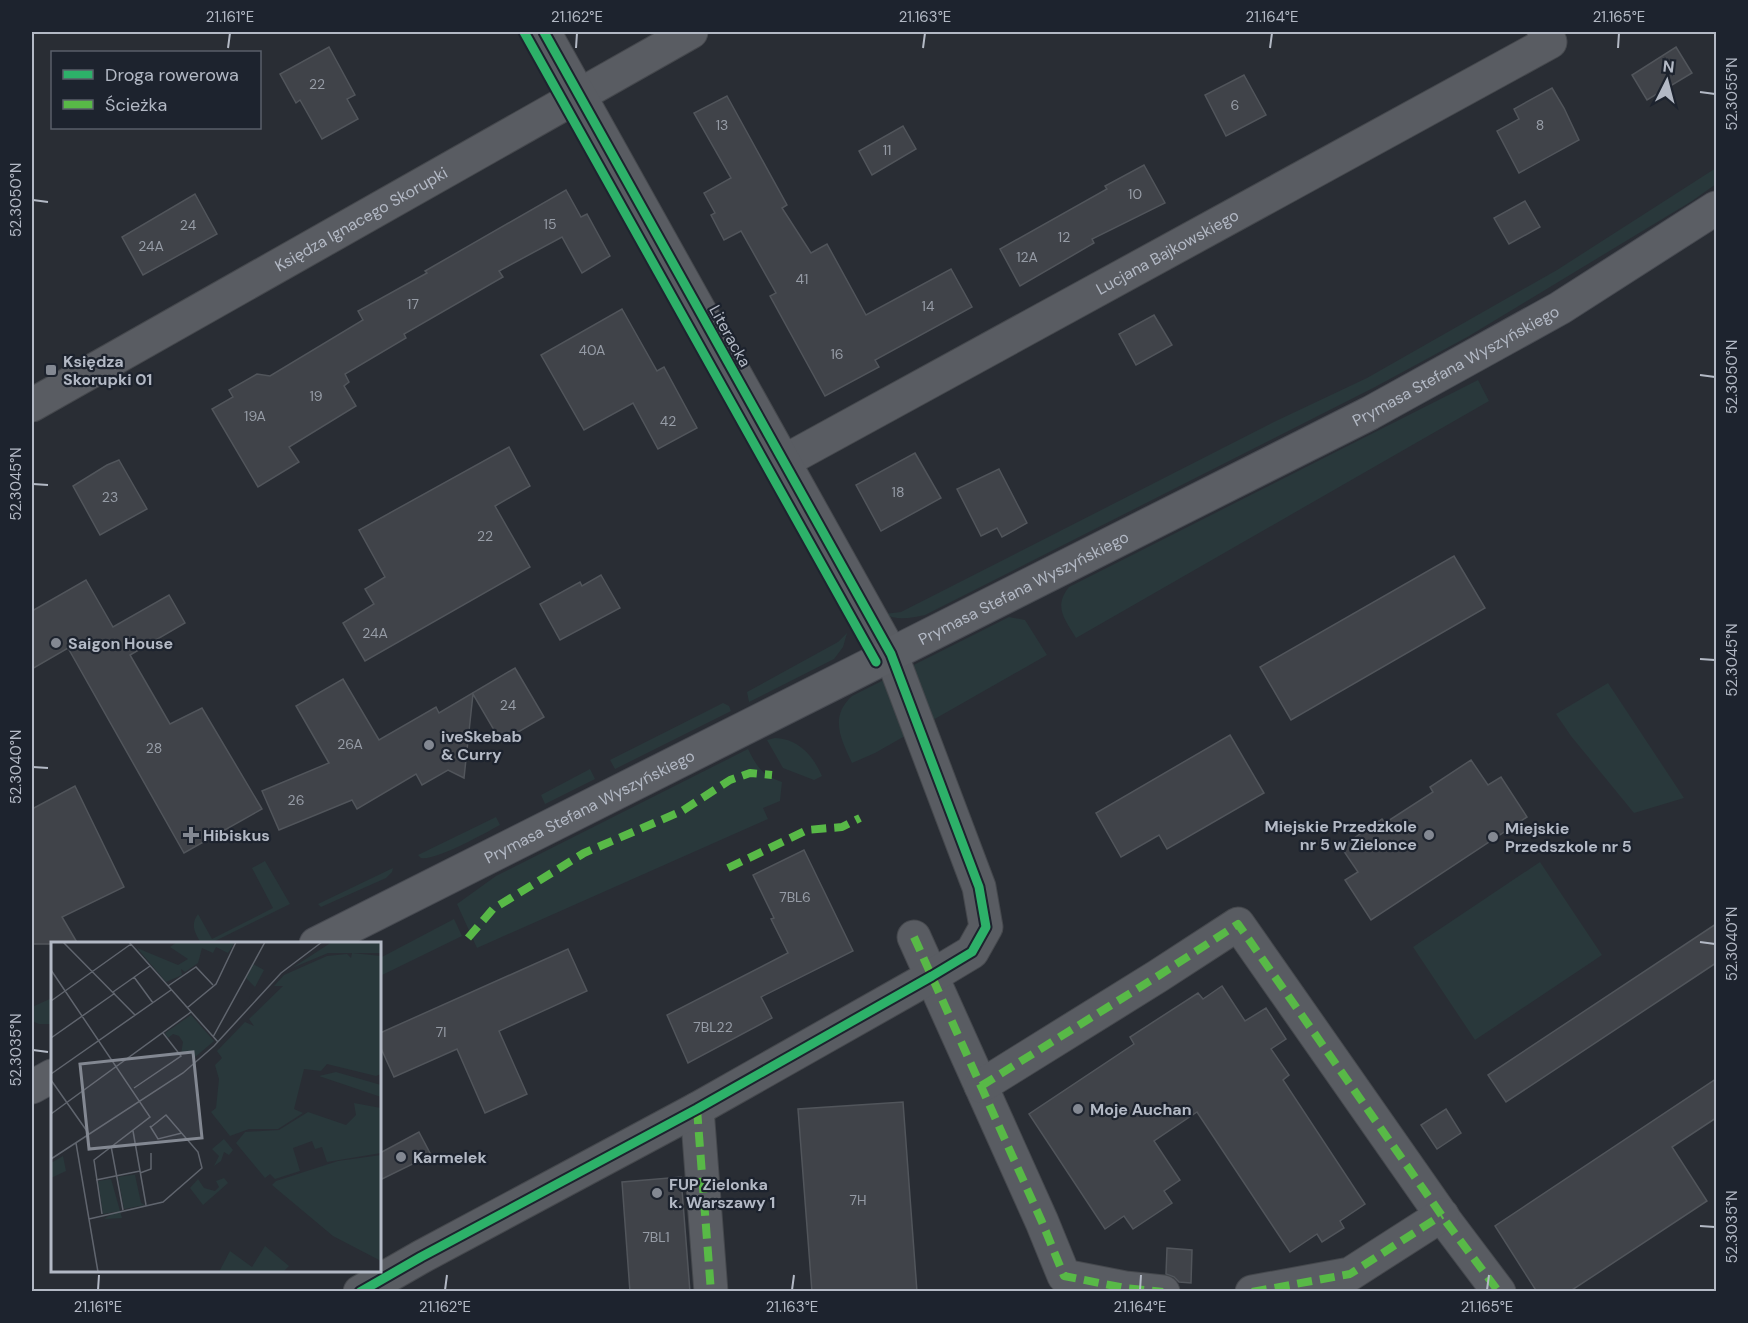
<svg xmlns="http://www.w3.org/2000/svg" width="1748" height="1323" font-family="'DM Sans',sans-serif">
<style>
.green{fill:#29383b}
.building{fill:#404349;stroke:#51555b;stroke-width:1.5}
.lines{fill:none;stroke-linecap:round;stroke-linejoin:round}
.minor-casing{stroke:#45484d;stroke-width:35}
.major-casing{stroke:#474a51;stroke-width:35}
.minor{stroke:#595c62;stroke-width:33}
.major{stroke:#5b5e64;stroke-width:33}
.quiet{stroke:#58b947;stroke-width:8;stroke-dasharray:15 8;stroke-linecap:butt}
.cycleway-casing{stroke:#1d232e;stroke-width:13}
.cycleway{stroke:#2db169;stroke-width:9}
.ticks{fill:none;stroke:#b3b9c5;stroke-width:2}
.poi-dot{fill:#838892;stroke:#1d232e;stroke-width:2}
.labels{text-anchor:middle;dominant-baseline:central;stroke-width:4.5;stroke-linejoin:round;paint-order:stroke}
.number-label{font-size:14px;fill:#969ca6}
.street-label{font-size:16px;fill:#b3b9c5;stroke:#1d232e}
.poi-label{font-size:16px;font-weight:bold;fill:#b3b9c5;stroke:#1d232e;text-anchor:start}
.inset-road{fill:none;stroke:#60656e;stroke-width:1.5}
.view{fill:#838892;fill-opacity:0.15;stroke:#838892;stroke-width:3}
.inset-edge{fill:none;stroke:#b3b9c5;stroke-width:3}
.neatline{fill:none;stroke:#b3b9c5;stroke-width:2}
.ticks-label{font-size:15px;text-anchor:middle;fill:#b3b9c5}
</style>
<rect width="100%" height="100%" fill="#292d34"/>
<g class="green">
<path d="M1716,168V184L1692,201L1469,336L1375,387L925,615C911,618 897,621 884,614L901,612L1276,421L1367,378L1557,270Z"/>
<path d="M1478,380L1489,401L1076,638C1065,619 1053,607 1069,587Z"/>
<path d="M1009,617L1025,620L1047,655L875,753L852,763C841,739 829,717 852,696Z"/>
<polygon points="847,633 843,647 834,659 749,702 747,692 838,642"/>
<polygon points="1608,683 1684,798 1634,813 1571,736 1556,714"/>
<polygon points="723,703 729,706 731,711 615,769 610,760"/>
<path d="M775,738C799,739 813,756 822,776L814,780L783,768L767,740Z"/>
<path d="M748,749C757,767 762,775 782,782L780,801L763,808L768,819L477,948L457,904L496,876Z"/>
<polygon points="590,769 595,779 545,804 541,795"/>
<path d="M496,817L500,825C485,833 436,861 421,858L418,855Z"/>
<path d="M265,861L290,904L211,943H201C195,933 190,925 198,914L212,939L273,908L252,868Z"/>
<polygon points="1540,862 1602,955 1475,1040 1413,947"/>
<polygon points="393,868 392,872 386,878 321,907 318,904"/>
<polygon points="454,919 462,936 380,976 380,958"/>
<polygon points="52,998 52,1024 39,1024 32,1021 32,1007"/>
</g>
<g class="building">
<polygon points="329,47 355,95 347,99 358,119 322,139 300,100 296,103 280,74"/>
<polygon points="1676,47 1692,73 1647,100 1632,75"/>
<polygon points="1244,75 1266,115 1226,136 1205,95"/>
<polygon points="1552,88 1564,108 1579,140 1519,173 1497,131 1519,119 1514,109"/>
<polygon points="727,96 787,205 782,208 811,253 827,244 866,315 951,269 972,307 875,360 879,367 825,396 770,296 776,293 741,231 724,240 711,215 715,213 704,193 731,178 694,113"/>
<polygon points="903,126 916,149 872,175 859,151"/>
<polygon points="1144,165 1165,203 1092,239 1094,243 1020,286 1000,249 1107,189 1105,186"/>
<polygon points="566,190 581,217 587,214 610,256 582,273 562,237 499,271 503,277 404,334 406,338 345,374 349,382 344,386 356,406 289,447 299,462 258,487 212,409 233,397 229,390 257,374 270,376 363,320 358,311 427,273 425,271"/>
<polygon points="195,194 217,234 143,275 122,237"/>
<polygon points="1525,201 1540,227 1509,244 1494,218"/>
<polygon points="622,309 657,371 664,367 697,428 658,449 633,403 584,430 541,355"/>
<polygon points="1154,315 1172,345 1136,365 1119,334"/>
<polygon points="509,447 530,486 495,506 530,567 365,661 343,623 374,604 365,589 385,577 359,530"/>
<polygon points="915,453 941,498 881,531 856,485"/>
<polygon points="119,460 147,509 100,535 73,486 107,465"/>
<polygon points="999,469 1027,523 1002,537 997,528 981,536 957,489"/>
<polygon points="1454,556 1485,608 1291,720 1260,667"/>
<polygon points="601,575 620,608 560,640 540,604 580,582 582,586"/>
<polygon points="86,580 113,627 169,595 185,623 130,655 170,724 202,708 262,809 184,853 68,648 32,669 32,611"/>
<polygon points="515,668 544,717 501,742 473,694 464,778 448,770 422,785 416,774 357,809 352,800 279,830 262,791 329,763 296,706 343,679 379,740 436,707 439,713"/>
<polygon points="1230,735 1264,793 1167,849 1159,835 1121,857 1096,813"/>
<polygon points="1471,760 1488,785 1501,777 1527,817 1371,920 1345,880 1358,872 1341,847 1382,819 1385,823 1433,792 1430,787"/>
<polygon points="75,786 124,887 62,917 78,944 32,944 32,809"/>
<polygon points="804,850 853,951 761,997 772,1018 688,1063 667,1015 788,953 771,919 774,918 753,875"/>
<polygon points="1716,924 1716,963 1506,1102 1488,1075"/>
<polygon points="568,949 587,991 499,1031 527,1094 485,1113 457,1049 394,1077 380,1046 380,1033"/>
<polygon points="1222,986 1245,1021 1266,1008 1286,1039 1271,1049 1289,1075 1283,1080 1365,1204 1340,1221 1344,1228 1322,1242 1317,1234 1290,1252 1197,1112 1154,1141 1180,1180 1164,1191 1172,1203 1133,1229 1124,1216 1105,1229 1029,1114 1134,1044 1130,1037 1198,993 1203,999"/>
<polygon points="1716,1079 1716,1118 1672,1147 1707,1201 1569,1292 1537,1292 1495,1226"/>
<polygon points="903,1102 917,1292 812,1292 798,1109"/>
<polygon points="1446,1109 1461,1133 1437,1149 1421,1125"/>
<polygon points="419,1132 431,1155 380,1180 380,1153"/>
<polygon points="681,1177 690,1292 630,1292 622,1182"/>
<polygon points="1167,1248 1192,1250 1191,1283 1179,1282 1174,1277 1166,1274"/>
</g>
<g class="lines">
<defs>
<g id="minor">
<path id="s1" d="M32,405L691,32"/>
<path id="s2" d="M783,462L1550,42L1544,32"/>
<polyline points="914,937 1042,1222 1064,1276 1125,1288 1163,1292"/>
<polyline points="981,1086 1158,976 1238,924 1447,1223 1499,1292"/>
<polyline points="697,1109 711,1292"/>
<polyline points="360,1292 421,1257 697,1109 932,976 972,952 986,927 979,887 891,654 544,32"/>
<polyline points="1252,1292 1350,1274 1442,1215"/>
</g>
<g id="major">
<path id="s3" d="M316,944L1370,413L1560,308L1716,208"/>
<polyline points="32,1087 52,1076"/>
</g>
</defs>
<use href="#minor" class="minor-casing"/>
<use href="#major" class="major-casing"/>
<use href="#minor" class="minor"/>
<use href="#major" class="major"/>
<g class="quiet">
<polyline points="728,868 807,830 842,827 860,818"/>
<polyline points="914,937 1042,1222 1064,1276 1125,1288 1163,1292"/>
<polyline points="468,938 493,909 584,853 682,811 730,780 750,773 772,775"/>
<polyline points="981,1086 1158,976 1238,924 1447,1223 1499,1292"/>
<polyline points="697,1109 711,1292"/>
<polyline points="1252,1292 1350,1274 1442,1215"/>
</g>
<defs>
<g id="cycleway">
<polyline points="524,32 876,662"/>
<polyline points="360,1292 421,1257 697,1109 932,976 972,952 986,927 979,887 891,654 544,32"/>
</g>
</defs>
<use href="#cycleway" class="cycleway-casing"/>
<use href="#cycleway" class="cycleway"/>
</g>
<path class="ticks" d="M228,48L230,33M576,48L577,33M923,48L925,33M1270,48L1272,33M1618,48L1619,33M1700,92L1715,94M33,200L48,202M1700,375L1715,377M33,484L48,485M1700,659L1715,660M33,767L48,768M1700,942L1715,944M33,1050L48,1052M1700,1226L1715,1227M98,1290L99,1275M445,1290L447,1275M792,1290L794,1275M1140,1290L1141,1275M1487,1290L1489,1275"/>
<g class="poi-dot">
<rect x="45" y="364" width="12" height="12" rx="3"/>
<circle cx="56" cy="643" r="6"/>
<circle cx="429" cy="745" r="6"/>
<path d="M188 826h6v6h6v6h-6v6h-6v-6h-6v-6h6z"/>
<circle cx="1429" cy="835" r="6"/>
<circle cx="1493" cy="837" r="6"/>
<circle cx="1078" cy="1109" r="6"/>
<circle cx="401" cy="1157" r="6"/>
<circle cx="657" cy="1193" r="6"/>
</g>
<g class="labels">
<g class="number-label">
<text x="317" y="84">22</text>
<text x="1235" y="105">6</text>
<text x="722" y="125">13</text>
<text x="1540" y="125">8</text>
<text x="887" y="150">11</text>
<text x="1135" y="194">10</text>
<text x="550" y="224">15</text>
<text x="188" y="225">24</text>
<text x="1064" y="237">12</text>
<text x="151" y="246">24A</text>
<text x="1027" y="257">12A</text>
<text x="802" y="279">41</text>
<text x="413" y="304">17</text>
<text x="928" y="306">14</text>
<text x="592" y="350">40A</text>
<text x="837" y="354">16</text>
<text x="316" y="396">19</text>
<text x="255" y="416">19A</text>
<text x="668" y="421">42</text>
<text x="898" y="492">18</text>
<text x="110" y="497">23</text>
<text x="485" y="536">22</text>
<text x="375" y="633">24A</text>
<text x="508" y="705">24</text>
<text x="350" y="744">26A</text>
<text x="154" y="748">28</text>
<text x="296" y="800">26</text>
<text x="795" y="897">7BL6</text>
<text x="713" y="1027">7BL22</text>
<text x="441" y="1032">7l</text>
<text x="858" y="1200">7H</text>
<text x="656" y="1237">7BL1</text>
</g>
<g class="street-label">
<text stroke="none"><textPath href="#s1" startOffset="378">Księdza Ignacego Skorupki</textPath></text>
<text stroke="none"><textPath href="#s2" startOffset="438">Lucjana Bajkowskiego</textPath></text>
<text transform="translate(730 336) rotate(61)">Literacka</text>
<text stroke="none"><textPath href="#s3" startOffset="1278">Prymasa Stefana Wyszyńskiego</textPath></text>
<text stroke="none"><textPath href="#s3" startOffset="792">Prymasa Stefana Wyszyńskiego</textPath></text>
<text stroke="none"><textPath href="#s3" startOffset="306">Prymasa Stefana Wyszyńskiego</textPath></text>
</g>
<g class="poi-label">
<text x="63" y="361">Księdza<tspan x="63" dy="18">Skorupki 01</tspan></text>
<text x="68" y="643">Saigon House</text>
<text x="441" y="736">iveSkebab<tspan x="441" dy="18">&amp; Curry</tspan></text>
<text x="1417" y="826" text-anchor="end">Miejskie Przedzkole<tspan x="1417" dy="18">nr 5 w Zielonce</tspan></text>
<text x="1505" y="828">Miejskie<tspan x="1505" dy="18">Przedszkole nr 5</tspan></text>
<text x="203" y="835">Hibiskus</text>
<text x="1090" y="1109">Moje Auchan</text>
<text x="413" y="1157">Karmelek</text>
<text x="669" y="1184">FUP Zielonka<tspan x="669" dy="18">k. Warszawy 1</tspan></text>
</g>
</g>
<g transform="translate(51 942)">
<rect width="330" height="330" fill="#292d34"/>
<path d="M126,0H184L177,11L165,5L162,11L151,6L147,21L134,30L130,27L131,33L115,40L86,6L127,23L137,17L119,5ZM281,0H330V11H277L241,26ZM301,11L330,14V132L325,134L276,122L270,129L253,127L243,167L252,171L227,187H198L179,194L160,170L165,166L168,137L164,123L171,116L166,109L194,80L203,84L198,77L232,44H223L233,33L276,14L296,12L300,16ZM202,22L213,28L192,68L204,45L195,36ZM140,73L163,99L143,116L138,109L130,112L132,100L128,94L122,92L117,96L114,91ZM285,130L330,143V155L268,134ZM303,161L330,166V211L276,220L271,205L264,207L261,199L242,206L249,229L224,237L219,232L214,236L185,201L194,190L228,188L257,170L295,183L305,173ZM173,197L182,208L178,213L173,210L170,219L163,224L168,214L161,207ZM330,213V319L282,294L221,243L225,239L287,219ZM12,214L15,229L0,236V221ZM88,232L84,233L90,261L94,263L73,267L67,235ZM173,236L177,241L152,263L139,246L147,237L153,246L164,249L168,245L165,239ZM60,237L71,276L53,277L64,270L52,272L47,239ZM214,304L238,324L232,330H168L179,309L201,325Z" fill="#29383b"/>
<path class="inset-road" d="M12,0L84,73M78,0L167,100M0,28L99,175L43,218L51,272M83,35L102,61M117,44L145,25L162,43M62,50L99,24M0,59L80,2M136,66L165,42L185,0M162,95L214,0M0,96L64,51M0,132L120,48M0,138L38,192M83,146L130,114L112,91M0,172L140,70M99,184L107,197L131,191M82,189L95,263M25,201L47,330M60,204L72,268M0,217L132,131L163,104L230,31L271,0M89,231L100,227V211M45,238L89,229M38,277L112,260L151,226L147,210L115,173L100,185"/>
<path class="view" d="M142,110L151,196L38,207L29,122Z"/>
<rect width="330" height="330" class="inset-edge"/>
</g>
<rect width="1748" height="1323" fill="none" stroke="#1d232e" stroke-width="66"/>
<rect x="51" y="51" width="210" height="78" fill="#1d232e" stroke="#595f6a" stroke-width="1.5"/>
<rect x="63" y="70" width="30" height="9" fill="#2db169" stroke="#595f6a" stroke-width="1.5"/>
<text x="105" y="81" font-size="18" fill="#b3b9c5">Droga rowerowa</text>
<rect x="63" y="100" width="30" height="9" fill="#58b947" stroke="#595f6a" stroke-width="1.5"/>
<text x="105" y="111" font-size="18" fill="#b3b9c5">Ścieżka</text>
<g transform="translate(1667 81) rotate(6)" stroke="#1d232e" stroke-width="4.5" paint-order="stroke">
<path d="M0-4.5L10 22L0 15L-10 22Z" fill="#b3b9c5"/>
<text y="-9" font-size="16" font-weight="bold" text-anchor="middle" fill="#b3b9c5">N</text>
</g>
<rect x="33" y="33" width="1682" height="1257" class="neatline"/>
<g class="ticks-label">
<text x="230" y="22">21.161°E</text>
<text x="577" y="22">21.162°E</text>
<text x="925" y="22">21.163°E</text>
<text x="1272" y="22">21.164°E</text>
<text x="1619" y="22">21.165°E</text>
<text transform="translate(1732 94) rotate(-90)" y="5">52.3055°N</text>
<text transform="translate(16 200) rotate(-90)" y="5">52.3050°N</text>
<text transform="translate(1732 377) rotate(-90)" y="5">52.3050°N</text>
<text transform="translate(16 484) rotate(-90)" y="5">52.3045°N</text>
<text transform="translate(1732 660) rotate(-90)" y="5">52.3045°N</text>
<text transform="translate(16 767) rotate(-90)" y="5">52.3040°N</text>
<text transform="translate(1732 944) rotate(-90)" y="5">52.3040°N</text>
<text transform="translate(16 1050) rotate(-90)" y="5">52.3035°N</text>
<text transform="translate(1732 1227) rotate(-90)" y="5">52.3035°N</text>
<text x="98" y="1312">21.161°E</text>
<text x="445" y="1312">21.162°E</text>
<text x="792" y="1312">21.163°E</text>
<text x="1140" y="1312">21.164°E</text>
<text x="1487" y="1312">21.165°E</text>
</g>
</svg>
